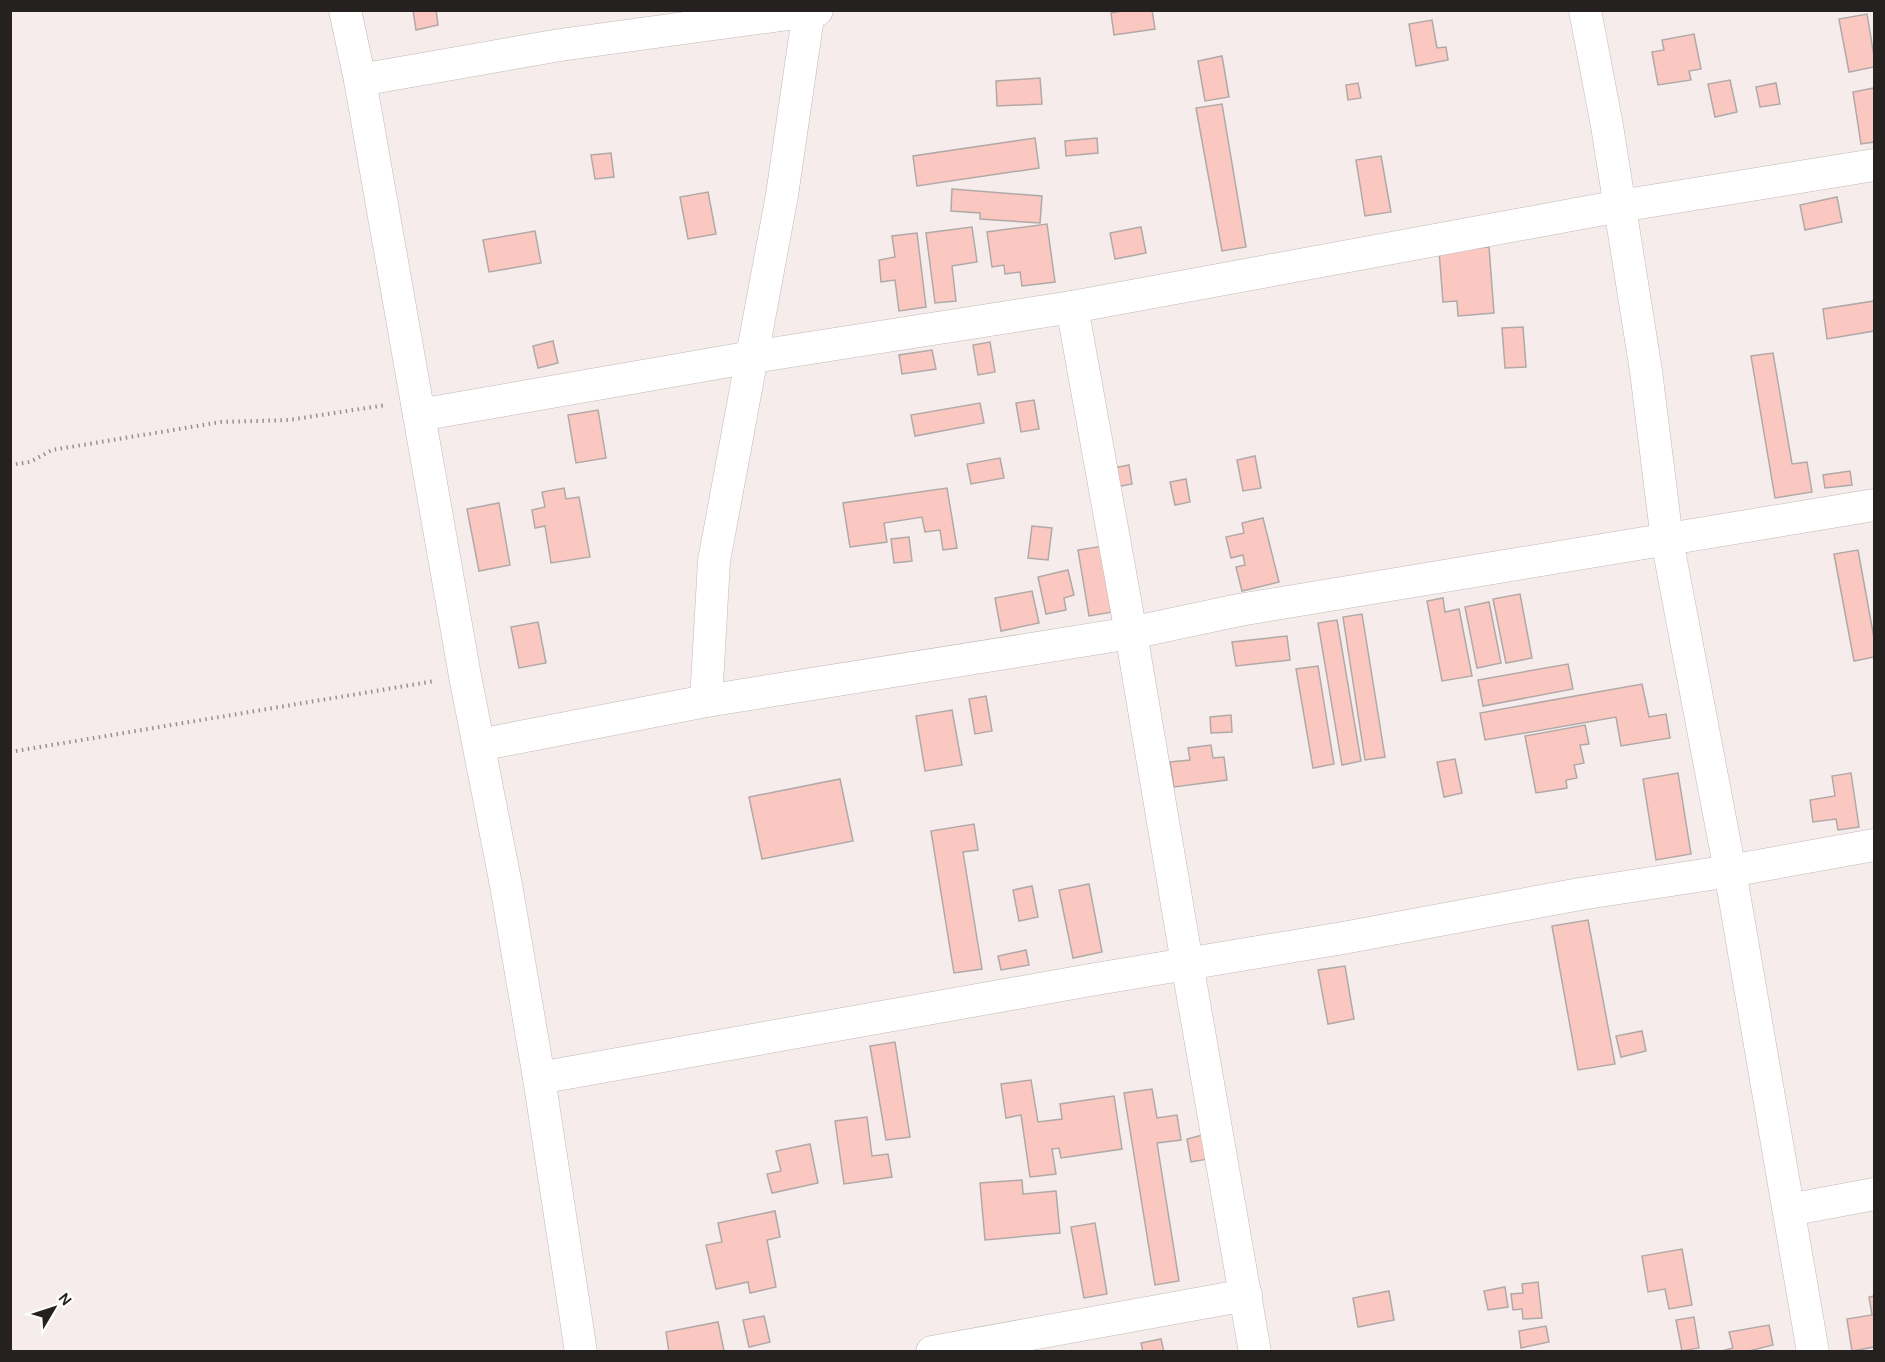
<svg xmlns="http://www.w3.org/2000/svg" width="1885" height="1362" font-family="Karla,sans-serif">
<style>
.building{fill:#fbc8c1;stroke:#b1a9a7;stroke-width:1.5}
.lines{fill:none;stroke-linecap:round;stroke-linejoin:round}
.minor-casing{stroke:#c2b9b8;stroke-width:33}
.path{stroke:#96908f;stroke-width:4;stroke-dasharray:1.5 4.5;stroke-linecap:butt}
.minor{stroke:#fff;stroke-width:32}
</style>
<rect width="100%" height="100%" fill="#f5eceb"/>
<g class="building">
<polygon points="413,10 436,10 438,25 416,30"/>
<polygon points="1127,10 1152,10 1155,29 1114,35 1111,13"/>
<polygon points="1867,14 1874,56 1874,67 1849,72 1839,19"/>
<polygon points="1432,20 1437,48 1446,47 1448,60 1416,66 1409,24"/>
<polygon points="1694,34 1701,69 1689,71 1691,80 1658,85 1652,52 1664,50 1662,40"/>
<polygon points="1222,56 1229,97 1205,101 1198,61"/>
<polygon points="1040,78 1042,104 997,106 996,81"/>
<polygon points="1730,80 1737,112 1715,117 1708,84"/>
<polygon points="1358,83 1361,98 1348,100 1346,85"/>
<polygon points="1776,83 1780,104 1760,107 1756,87"/>
<polygon points="1874,88 1874,142 1861,144 1853,92"/>
<polygon points="1222,104 1246,247 1222,251 1196,108"/>
<polygon points="1035,138 1039,168 917,186 913,156"/>
<polygon points="1097,138 1098,153 1066,156 1065,141"/>
<polygon points="611,153 614,177 595,179 591,155"/>
<polygon points="1381,156 1391,212 1365,216 1356,160"/>
<polygon points="952,189 1042,196 1040,223 980,219 980,213 951,211"/>
<polygon points="708,192 716,234 688,239 680,197"/>
<polygon points="1837,197 1842,222 1805,230 1800,205"/>
<polygon points="1047,224 1055,282 1022,286 1020,272 1005,274 1004,265 992,267 987,232"/>
<polygon points="972,227 977,262 952,266 956,301 935,303 926,233"/>
<polygon points="1141,227 1146,253 1115,259 1110,233"/>
<polygon points="535,231 541,263 489,272 483,240"/>
<polygon points="917,233 926,307 899,311 895,280 881,282 879,260 895,257 892,236"/>
<polygon points="1489,247 1494,313 1458,316 1457,301 1443,302 1439,251"/>
<polygon points="1874,301 1874,331 1827,339 1823,309"/>
<polygon points="1523,327 1526,367 1505,368 1502,328"/>
<polygon points="553,341 558,363 538,368 533,346"/>
<polygon points="990,342 995,372 978,375 973,345"/>
<polygon points="932,350 936,369 902,374 899,355"/>
<polygon points="1773,353 1792,464 1807,462 1812,492 1775,498 1751,356"/>
<polygon points="1034,400 1039,429 1021,432 1016,403"/>
<polygon points="980,403 984,423 915,436 911,415"/>
<polygon points="598,410 606,458 576,463 568,415"/>
<polygon points="1255,456 1261,488 1243,491 1237,460"/>
<polygon points="1000,458 1004,478 971,484 967,464"/>
<polygon points="1129,465 1132,484 1116,487 1113,468"/>
<polygon points="1850,471 1852,485 1825,488 1823,475"/>
<polygon points="1186,479 1190,502 1175,505 1170,482"/>
<polygon points="564,488 566,499 579,497 590,557 551,563 545,526 535,528 532,510 545,507 542,492"/>
<polygon points="947,488 957,548 943,550 940,530 925,532 922,517 884,523 887,542 850,547 843,503"/>
<polygon points="499,503 510,565 479,571 467,509"/>
<polygon points="1263,518 1279,582 1242,591 1236,567 1245,565 1243,555 1231,558 1226,537 1244,533 1242,523"/>
<polygon points="1032,526 1052,528 1048,560 1028,558"/>
<polygon points="909,537 912,561 894,563 891,539"/>
<polygon points="1103,546 1113,612 1089,616 1078,550"/>
<polygon points="1858,550 1874,638 1874,657 1854,661 1834,554"/>
<polygon points="1068,570 1074,595 1064,598 1066,610 1046,614 1038,577"/>
<polygon points="1032,591 1039,623 1001,631 995,598"/>
<polygon points="1520,594 1532,658 1506,663 1493,599"/>
<polygon points="1443,598 1445,612 1459,609 1472,676 1442,681 1427,601"/>
<polygon points="1489,602 1501,663 1477,668 1465,607"/>
<polygon points="1362,614 1385,757 1365,760 1343,617"/>
<polygon points="1337,620 1361,761 1342,765 1318,623"/>
<polygon points="538,622 546,663 519,668 511,627"/>
<polygon points="1287,636 1290,660 1236,666 1232,642"/>
<polygon points="1568,664 1573,689 1483,706 1478,680"/>
<polygon points="1318,666 1334,764 1313,768 1296,669"/>
<polygon points="1642,684 1649,717 1666,714 1670,738 1621,746 1616,717 1485,740 1480,713"/>
<polygon points="986,696 992,731 975,734 969,699"/>
<polygon points="952,710 962,765 925,771 916,716"/>
<polygon points="1231,715 1232,732 1211,733 1210,717"/>
<polygon points="1585,725 1589,744 1580,745 1584,763 1574,765 1577,778 1566,780 1567,788 1536,793 1525,736"/>
<polygon points="1211,745 1213,758 1224,757 1227,780 1174,787 1170,762 1190,760 1188,748"/>
<polygon points="1455,759 1462,793 1444,797 1437,762"/>
<polygon points="1678,773 1691,854 1656,860 1643,779"/>
<polygon points="1851,773 1859,827 1838,830 1836,819 1813,822 1810,800 1835,796 1832,776"/>
<polygon points="840,779 853,841 762,859 749,797"/>
<polygon points="974,824 978,850 963,852 982,969 954,973 931,831"/>
<polygon points="1089,884 1102,952 1073,958 1059,890"/>
<polygon points="1032,886 1038,917 1019,921 1013,890"/>
<polygon points="1588,920 1615,1064 1578,1070 1552,926"/>
<polygon points="1026,950 1029,965 1001,970 998,956"/>
<polygon points="1345,966 1354,1019 1328,1024 1318,970"/>
<polygon points="1642,1031 1646,1051 1621,1057 1616,1036"/>
<polygon points="895,1042 910,1137 886,1140 870,1046"/>
<polygon points="1031,1080 1038,1122 1062,1119 1060,1104 1114,1096 1122,1149 1061,1158 1059,1148 1052,1149 1056,1174 1030,1177 1021,1115 1006,1118 1001,1084"/>
<polygon points="1152,1089 1157,1118 1177,1115 1181,1140 1157,1143 1179,1281 1155,1285 1124,1093"/>
<polygon points="867,1117 872,1156 888,1154 892,1177 844,1184 835,1121"/>
<polygon points="1203,1135 1208,1159 1191,1162 1187,1139"/>
<polygon points="810,1144 818,1183 772,1193 767,1174 781,1171 776,1151"/>
<polygon points="1022,1180 1023,1194 1056,1191 1060,1233 985,1240 980,1183"/>
<polygon points="775,1211 780,1237 767,1240 776,1287 750,1293 748,1282 716,1289 706,1245 722,1242 718,1223"/>
<polygon points="1095,1223 1107,1294 1084,1298 1071,1227"/>
<polygon points="1682,1249 1692,1305 1669,1309 1665,1289 1648,1292 1642,1256"/>
<polygon points="1538,1282 1542,1318 1523,1319 1522,1309 1513,1310 1511,1294 1523,1293 1522,1284"/>
<polygon points="1505,1287 1508,1307 1488,1310 1484,1291"/>
<polygon points="1389,1291 1394,1320 1358,1327 1353,1298"/>
<polygon points="1874,1296 1874,1347 1852,1351 1847,1319 1872,1315 1869,1297"/>
<polygon points="764,1316 770,1342 749,1347 743,1320"/>
<polygon points="1694,1317 1699,1348 1682,1351 1676,1320"/>
<polygon points="718,1322 724,1351 669,1352 666,1332"/>
<polygon points="1769,1325 1773,1345 1745,1352 1718,1352 1733,1348 1729,1332"/>
<polygon points="1546,1326 1549,1342 1521,1348 1519,1331"/>
<polygon points="1161,1339 1164,1352 1143,1352 1141,1343"/>
</g>
<g class="lines">
<defs>
<g id="minor">
<polyline points="345,10 360,80 465,676 506,885 539,1078 581,1352"/>
<polyline points="1585,10 1607,126 1646,371 1667,540 1730,871 1813,1352"/>
<polyline points="360,80 560,45 817,10"/>
<polyline points="1072,307 1131,633 1187,963 1255,1352"/>
<polyline points="419,415 752,357 1072,307 1620,206 1874,165"/>
<polyline points="706,701 714,561 782,195 809,10"/>
<polyline points="479,745 706,701 1131,633 1239,610 1874,505"/>
<polyline points="539,1078 1090,980 1343,938 1580,894 1730,871 1874,845"/>
<polyline points="1789,1210 1874,1194"/>
<polyline points="932,1352 1246,1295"/>
</g>
</defs>
<use href="#minor" class="minor-casing"/>
<g class="path">
<polyline points="10,465 30,462 52,450 221,422 289,420 386,405"/>
<polyline points="10,752 435,681"/>
</g>
<use href="#minor" class="minor"/>
</g>
<rect width="1885" height="1362" fill="none" stroke="#242120" stroke-width="24"/>
<g transform="translate(54 1308) rotate(51)" stroke="#ffffff" stroke-width="4.5" paint-order="stroke">
<path d="M0-4.5L10 22L0 15L-10 22Z" fill="#242120"/>
<text y="-9" font-size="16" font-weight="bold" text-anchor="middle" fill="#242120">N</text>
</g>
</svg>
